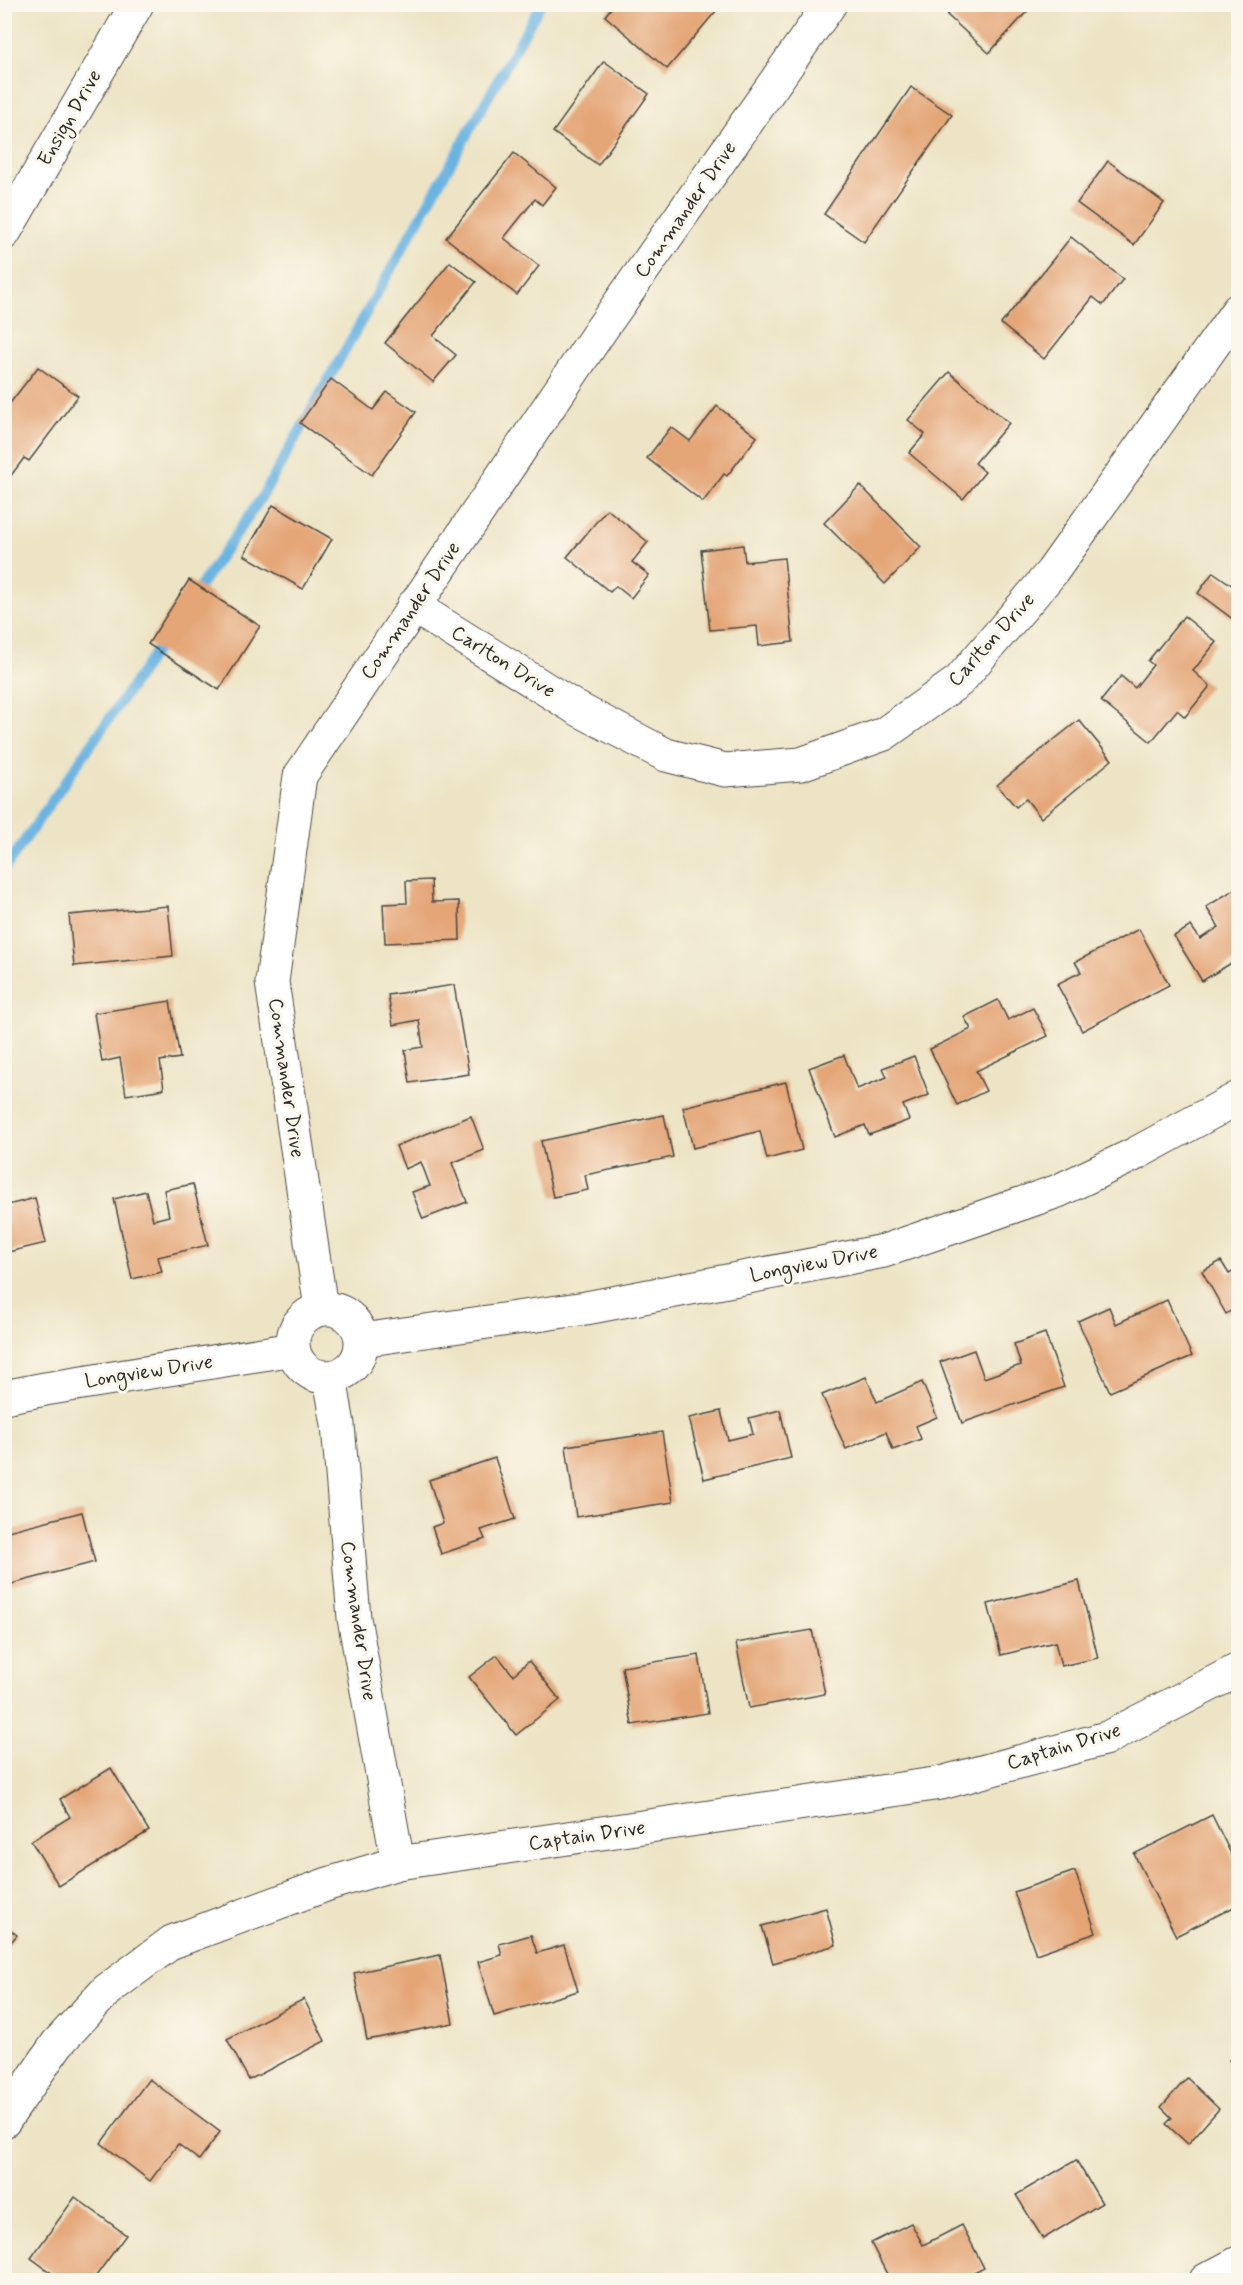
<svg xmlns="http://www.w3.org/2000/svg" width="1243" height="2285" font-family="Mynerve,sans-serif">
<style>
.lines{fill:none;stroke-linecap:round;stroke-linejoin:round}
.stream{stroke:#6ab4e2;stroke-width:10}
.building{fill:#e4a677}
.minor-casing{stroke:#484742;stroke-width:35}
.minor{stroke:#fff;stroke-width:33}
.labels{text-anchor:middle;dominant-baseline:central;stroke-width:6;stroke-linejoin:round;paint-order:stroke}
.street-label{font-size:20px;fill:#2b2b2b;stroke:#fbf7ec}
</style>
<rect width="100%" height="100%" fill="#fbf7ec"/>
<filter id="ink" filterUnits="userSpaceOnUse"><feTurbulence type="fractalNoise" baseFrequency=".0167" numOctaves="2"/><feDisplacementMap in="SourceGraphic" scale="12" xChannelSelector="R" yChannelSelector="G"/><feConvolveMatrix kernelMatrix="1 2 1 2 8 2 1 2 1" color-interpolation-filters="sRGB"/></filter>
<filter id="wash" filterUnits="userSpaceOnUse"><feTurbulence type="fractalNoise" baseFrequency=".008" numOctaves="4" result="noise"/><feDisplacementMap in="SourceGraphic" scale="24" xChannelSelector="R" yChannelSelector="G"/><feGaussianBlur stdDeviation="1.35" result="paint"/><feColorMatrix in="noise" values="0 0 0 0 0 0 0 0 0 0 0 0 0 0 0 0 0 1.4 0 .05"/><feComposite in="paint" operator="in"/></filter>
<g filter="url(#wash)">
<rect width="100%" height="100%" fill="#ede4c5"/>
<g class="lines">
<g class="stream">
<polyline points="192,598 262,497 541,4"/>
<polyline points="4,870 165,638"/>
</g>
</g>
<g id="blocks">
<g class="building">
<polygon points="614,4 722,4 667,69 605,16"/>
<polygon points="956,4 1034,4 989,53 947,15"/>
<polygon points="604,61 649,94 598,165 553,132"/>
<polygon points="911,87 952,115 864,242 824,214"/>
<polygon points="514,153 556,187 542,205 535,199 504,238 539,266 517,295 446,238"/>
<polygon points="1108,161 1164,203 1134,245 1077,203"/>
<polygon points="1071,237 1123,279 1103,305 1093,297 1044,359 1001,324"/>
<polygon points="450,262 476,282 433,336 456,355 433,382 385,343"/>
<polygon points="38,367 78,396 29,461 24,458 4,485 4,411"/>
<polygon points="949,372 1009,423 975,463 985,472 963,499 909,453 925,434 908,420"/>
<polygon points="331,379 373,410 387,392 416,412 372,475 300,423"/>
<polygon points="717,406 757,437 727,476 724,474 703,502 647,458 671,427 690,441"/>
<polygon points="860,485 921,547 885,584 824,523"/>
<polygon points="273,505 332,539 303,589 244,555"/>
<polygon points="607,509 648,542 632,562 649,575 631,598 616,586 610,592 567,557"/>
<polygon points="743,545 745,562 784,558 793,642 759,646 757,626 710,630 701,550"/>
<polygon points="1213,572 1236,588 1238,584 1238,623 1198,593"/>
<polygon points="189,580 260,626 219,690 148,644"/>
<polygon points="1184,616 1216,642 1193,671 1210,686 1185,717 1177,710 1151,742 1101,701 1121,676 1135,688 1153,665 1148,661"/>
<polygon points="1079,720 1112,760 1041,818 1026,799 1016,807 997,785"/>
<polygon points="431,880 432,902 459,901 460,940 385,943 383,904 407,903 406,881"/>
<polygon points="1238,887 1238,959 1202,981 1174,936 1191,926 1200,939 1219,927 1206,907"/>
<polygon points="168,906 173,956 74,966 69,915"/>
<polygon points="1139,929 1169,985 1082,1031 1057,984 1081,972 1075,962"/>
<polygon points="454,985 469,1074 410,1083 405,1050 423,1047 419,1020 393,1025 388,995"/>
<polygon points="998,1000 1008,1020 1033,1008 1048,1036 976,1071 986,1091 957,1105 930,1049 971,1029 964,1017"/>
<polygon points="170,1001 180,1058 160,1061 164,1089 126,1095 120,1058 102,1062 94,1013"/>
<polygon points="844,1055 857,1089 887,1077 883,1068 914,1056 929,1095 903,1105 909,1120 869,1135 865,1125 835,1137 809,1068"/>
<polygon points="786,1082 802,1150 767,1159 760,1131 693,1148 683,1107"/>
<polygon points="664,1115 673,1157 585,1175 588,1190 553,1197 541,1141"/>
<polygon points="471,1116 484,1150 452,1163 467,1202 423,1219 412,1192 430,1186 421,1162 405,1169 396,1146"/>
<polygon points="193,1184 208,1245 158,1257 162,1272 132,1279 114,1199 146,1191 153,1220 169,1216 164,1190"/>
<polygon points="35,1198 46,1243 4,1253 4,1206"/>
<polygon points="1221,1261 1229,1274 1238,1269 1238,1306 1226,1314 1202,1271"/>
<polygon points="1167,1300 1192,1356 1110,1392 1078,1321 1109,1307 1116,1324"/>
<polygon points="1045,1333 1064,1387 962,1423 940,1362 974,1350 984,1378 1021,1365 1014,1344"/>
<polygon points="866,1377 877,1402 922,1382 937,1417 916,1426 921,1439 893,1450 886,1432 846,1449 822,1395"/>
<polygon points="780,1410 791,1458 704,1479 689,1418 721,1411 728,1440 753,1434 749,1418"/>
<polygon points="662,1432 673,1502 576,1517 566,1446"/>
<polygon points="495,1458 515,1519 481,1530 485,1539 441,1554 432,1527 443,1523 429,1480"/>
<polygon points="82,1512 95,1562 4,1586 4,1532"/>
<polygon points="1079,1581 1098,1658 1061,1666 1055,1642 1001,1655 988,1604"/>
<polygon points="812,1630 825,1694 749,1708 736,1643"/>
<polygon points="497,1655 513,1675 529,1661 560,1700 516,1735 469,1677"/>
<polygon points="699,1655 708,1713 632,1725 622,1667"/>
<polygon points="111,1768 149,1831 59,1886 31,1841 70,1817 60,1799"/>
<polygon points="1212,1815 1238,1868 1238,1905 1176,1936 1134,1854"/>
<polygon points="1075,1871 1096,1933 1036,1954 1014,1892"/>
<polygon points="826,1908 836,1945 773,1963 762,1926"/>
<polygon points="4,1925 17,1935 4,1950"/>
<polygon points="531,1935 537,1953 564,1945 578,1991 494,2016 478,1962 502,1955 499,1944"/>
<polygon points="440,1955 453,2023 367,2040 354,1973"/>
<polygon points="304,1999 325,2041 249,2080 227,2039"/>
<polygon points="1238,2054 1238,2077 1229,2060"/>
<polygon points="1187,2078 1219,2109 1188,2144 1166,2124 1172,2118 1161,2107"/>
<polygon points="149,2079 220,2132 199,2160 178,2144 150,2181 101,2143"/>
<polygon points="1076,2160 1102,2203 1043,2239 1016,2195"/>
<polygon points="75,2197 126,2235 93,2280 61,2280 31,2258"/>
<polygon points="911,2223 923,2245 962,2225 984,2268 960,2280 890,2280 871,2243"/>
</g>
</g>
</g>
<g filter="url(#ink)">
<use href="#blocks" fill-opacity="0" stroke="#484742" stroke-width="1.5"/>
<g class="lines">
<defs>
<g id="minor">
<polyline points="4,233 137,4"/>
<polyline points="413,606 576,708 666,755 725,770 801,764 884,734 959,681 1052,572 1238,310"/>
<polyline points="321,1308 272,982 300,776 600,331 830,4"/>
<circle cx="327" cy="1343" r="34"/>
<polyline points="362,1340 586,1308 884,1251 1058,1191 1135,1154 1238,1098"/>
<polyline points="330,1377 338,1425 354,1618 398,1863"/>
<polyline points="4,1397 45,1389 293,1349"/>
<polyline points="4,2121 57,2044 107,1990 172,1942 328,1884 398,1863 941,1783 1107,1738 1238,1670"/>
<polyline points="1206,2280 1238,2263"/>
</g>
</defs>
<use href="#minor" class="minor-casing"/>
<use href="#minor" class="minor"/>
</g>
</g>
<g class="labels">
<g class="street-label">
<text transform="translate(70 118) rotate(-60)">Ensign Drive</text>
<text transform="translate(686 210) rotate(-55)">Commander Drive</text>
<text transform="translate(411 611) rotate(-56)">Commander Drive</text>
<text transform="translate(992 640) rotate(-48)">Carlton Drive</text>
<text transform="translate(503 662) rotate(32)">Carlton Drive</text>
<text transform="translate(286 1078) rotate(82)">Commander Drive</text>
<text transform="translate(814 1264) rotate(-11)">Longview Drive</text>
<text transform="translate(149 1372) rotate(-9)">Longview Drive</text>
<text transform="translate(358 1621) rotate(82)">Commander Drive</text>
<text transform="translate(1064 1747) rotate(-17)">Captain Drive</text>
<text transform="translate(587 1836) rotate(-8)">Captain Drive</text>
</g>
</g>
<rect width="1243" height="2285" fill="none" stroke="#fbf7ec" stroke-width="24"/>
</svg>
